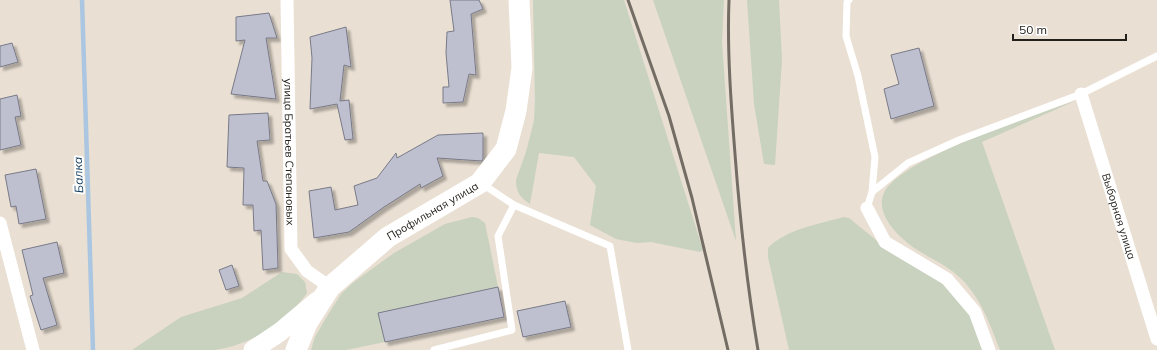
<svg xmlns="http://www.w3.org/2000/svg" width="1157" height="350" font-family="Mulish,sans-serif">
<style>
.green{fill:#c8d2be}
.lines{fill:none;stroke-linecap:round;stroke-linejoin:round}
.stream{stroke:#aac6e1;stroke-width:4.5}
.building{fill:#bfc0cf;stroke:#797a88;filter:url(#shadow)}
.lane{stroke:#fff;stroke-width:7}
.street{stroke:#fff;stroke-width:13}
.secondary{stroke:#fff;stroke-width:19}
.primary{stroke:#fff;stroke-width:21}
.rail{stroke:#736d65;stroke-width:3}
.labels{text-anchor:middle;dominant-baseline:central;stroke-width:4;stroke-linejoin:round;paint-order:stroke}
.street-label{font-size:11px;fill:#23201b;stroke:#fff}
.water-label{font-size:12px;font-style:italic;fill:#0d395d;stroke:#fff}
</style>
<defs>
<filter id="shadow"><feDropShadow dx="3.5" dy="3.5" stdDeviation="1" flood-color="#0004"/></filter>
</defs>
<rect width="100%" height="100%" fill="#e9dfd2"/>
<g class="green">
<path d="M533,0H624L703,250L700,252L651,242L637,243L616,239L590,225L596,186L574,157L539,153L530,204C520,197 516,192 516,180L526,152L534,121L535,100Z"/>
<polygon points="653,0 724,0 722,42 736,241"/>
<polygon points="747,0 779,0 782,60 775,165 764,164 754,104"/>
<path d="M1075,101L982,142L1055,350H1000C990,324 979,293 957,275C940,260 918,254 902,238C891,228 876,209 884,193C900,158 1036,115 1075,101Z"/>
<polygon points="472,217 478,218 485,223 498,287 379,313 385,342 346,350 311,350 315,337 326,318 341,294 354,282 394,253 445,224"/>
<path d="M844,217L849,218L882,245L929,271L966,305L984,350H789L768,257V248C786,229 819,224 844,217Z"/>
<path d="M282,272L297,274L305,282L307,293C286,323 252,344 215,350C190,350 158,350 132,350L181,317L242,298Z"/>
</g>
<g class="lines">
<polyline class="stream" points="82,0 93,350"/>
</g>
<g class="building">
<polygon points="450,0 479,0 483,9 471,14 476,75 469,74 463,102 443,103 443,87 449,87 446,53 447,32 454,31"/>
<polygon points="269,13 277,38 266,38 276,99 231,94 245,40 236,41 236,17"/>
<polygon points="346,27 351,67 344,65 340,101 349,100 353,139 345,140 337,104 310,109 312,58 310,37"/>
<polygon points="12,43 18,62 0,67 0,46"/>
<polygon points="919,48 934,106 891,119 884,89 899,84 891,55"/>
<polygon points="17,95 21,116 15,117 21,145 0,150 0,99"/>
<polygon points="268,113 270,140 257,141 263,181 267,181 276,204 278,268 263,270 261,230 254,231 253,205 243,205 244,168 227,167 229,115"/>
<polygon points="483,133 483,159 482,161 437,158 443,176 421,188 420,184 384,207 349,232 314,238 309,191 331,187 335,210 358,205 354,186 377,178 396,153 397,158 438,135"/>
<polygon points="36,169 46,219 19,224 16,206 11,207 5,175"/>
<polygon points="57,242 64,273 43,278 57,325 41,330 30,296 33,295 22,250"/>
<polygon points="232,265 239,286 226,290 219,270"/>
<polygon points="498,287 504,317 385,342 378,313"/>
<polygon points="565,301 571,327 523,337 517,311"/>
</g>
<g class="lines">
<g class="lane">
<polyline points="849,0 847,2 846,36 858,76 875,157 872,192"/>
<polyline points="481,183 514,205 610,246 628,350"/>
<polyline points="867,208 872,192 908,163 959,140 1081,94 1157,56"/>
<polyline points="434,350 512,330 498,236 514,205"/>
</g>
<g class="street">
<path id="s1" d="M287,0L291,249L307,271L330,287"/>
<path id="s2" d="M1081,94L1157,339"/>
<polyline points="867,208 885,242 947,279 975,312 989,350"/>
<polyline points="0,223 33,350"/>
</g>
<polyline class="secondary" points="253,350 280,332 317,301"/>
<path class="primary" id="s3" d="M296,350L307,323L330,287L388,237L480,183L506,149L516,111L522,68L519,0"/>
<g class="rail">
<polyline points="628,0 669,116 692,198 728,350"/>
<path d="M729,0C727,51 731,103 735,154C740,220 747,285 758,350"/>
</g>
</g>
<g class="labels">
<g class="street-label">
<text stroke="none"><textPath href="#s1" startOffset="152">улица Братьев Степановых</textPath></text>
<text stroke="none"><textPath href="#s3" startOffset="200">Профильная улица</textPath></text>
<text stroke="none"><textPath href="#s2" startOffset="128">Выборная улица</textPath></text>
</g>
<g class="water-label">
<text transform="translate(78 175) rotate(-92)">Балка</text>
</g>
</g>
<path d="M1013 34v6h113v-6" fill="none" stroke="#23201b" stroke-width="2"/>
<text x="1019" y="34" font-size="12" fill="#23201b" stroke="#ffffff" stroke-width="3" paint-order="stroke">50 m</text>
</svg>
